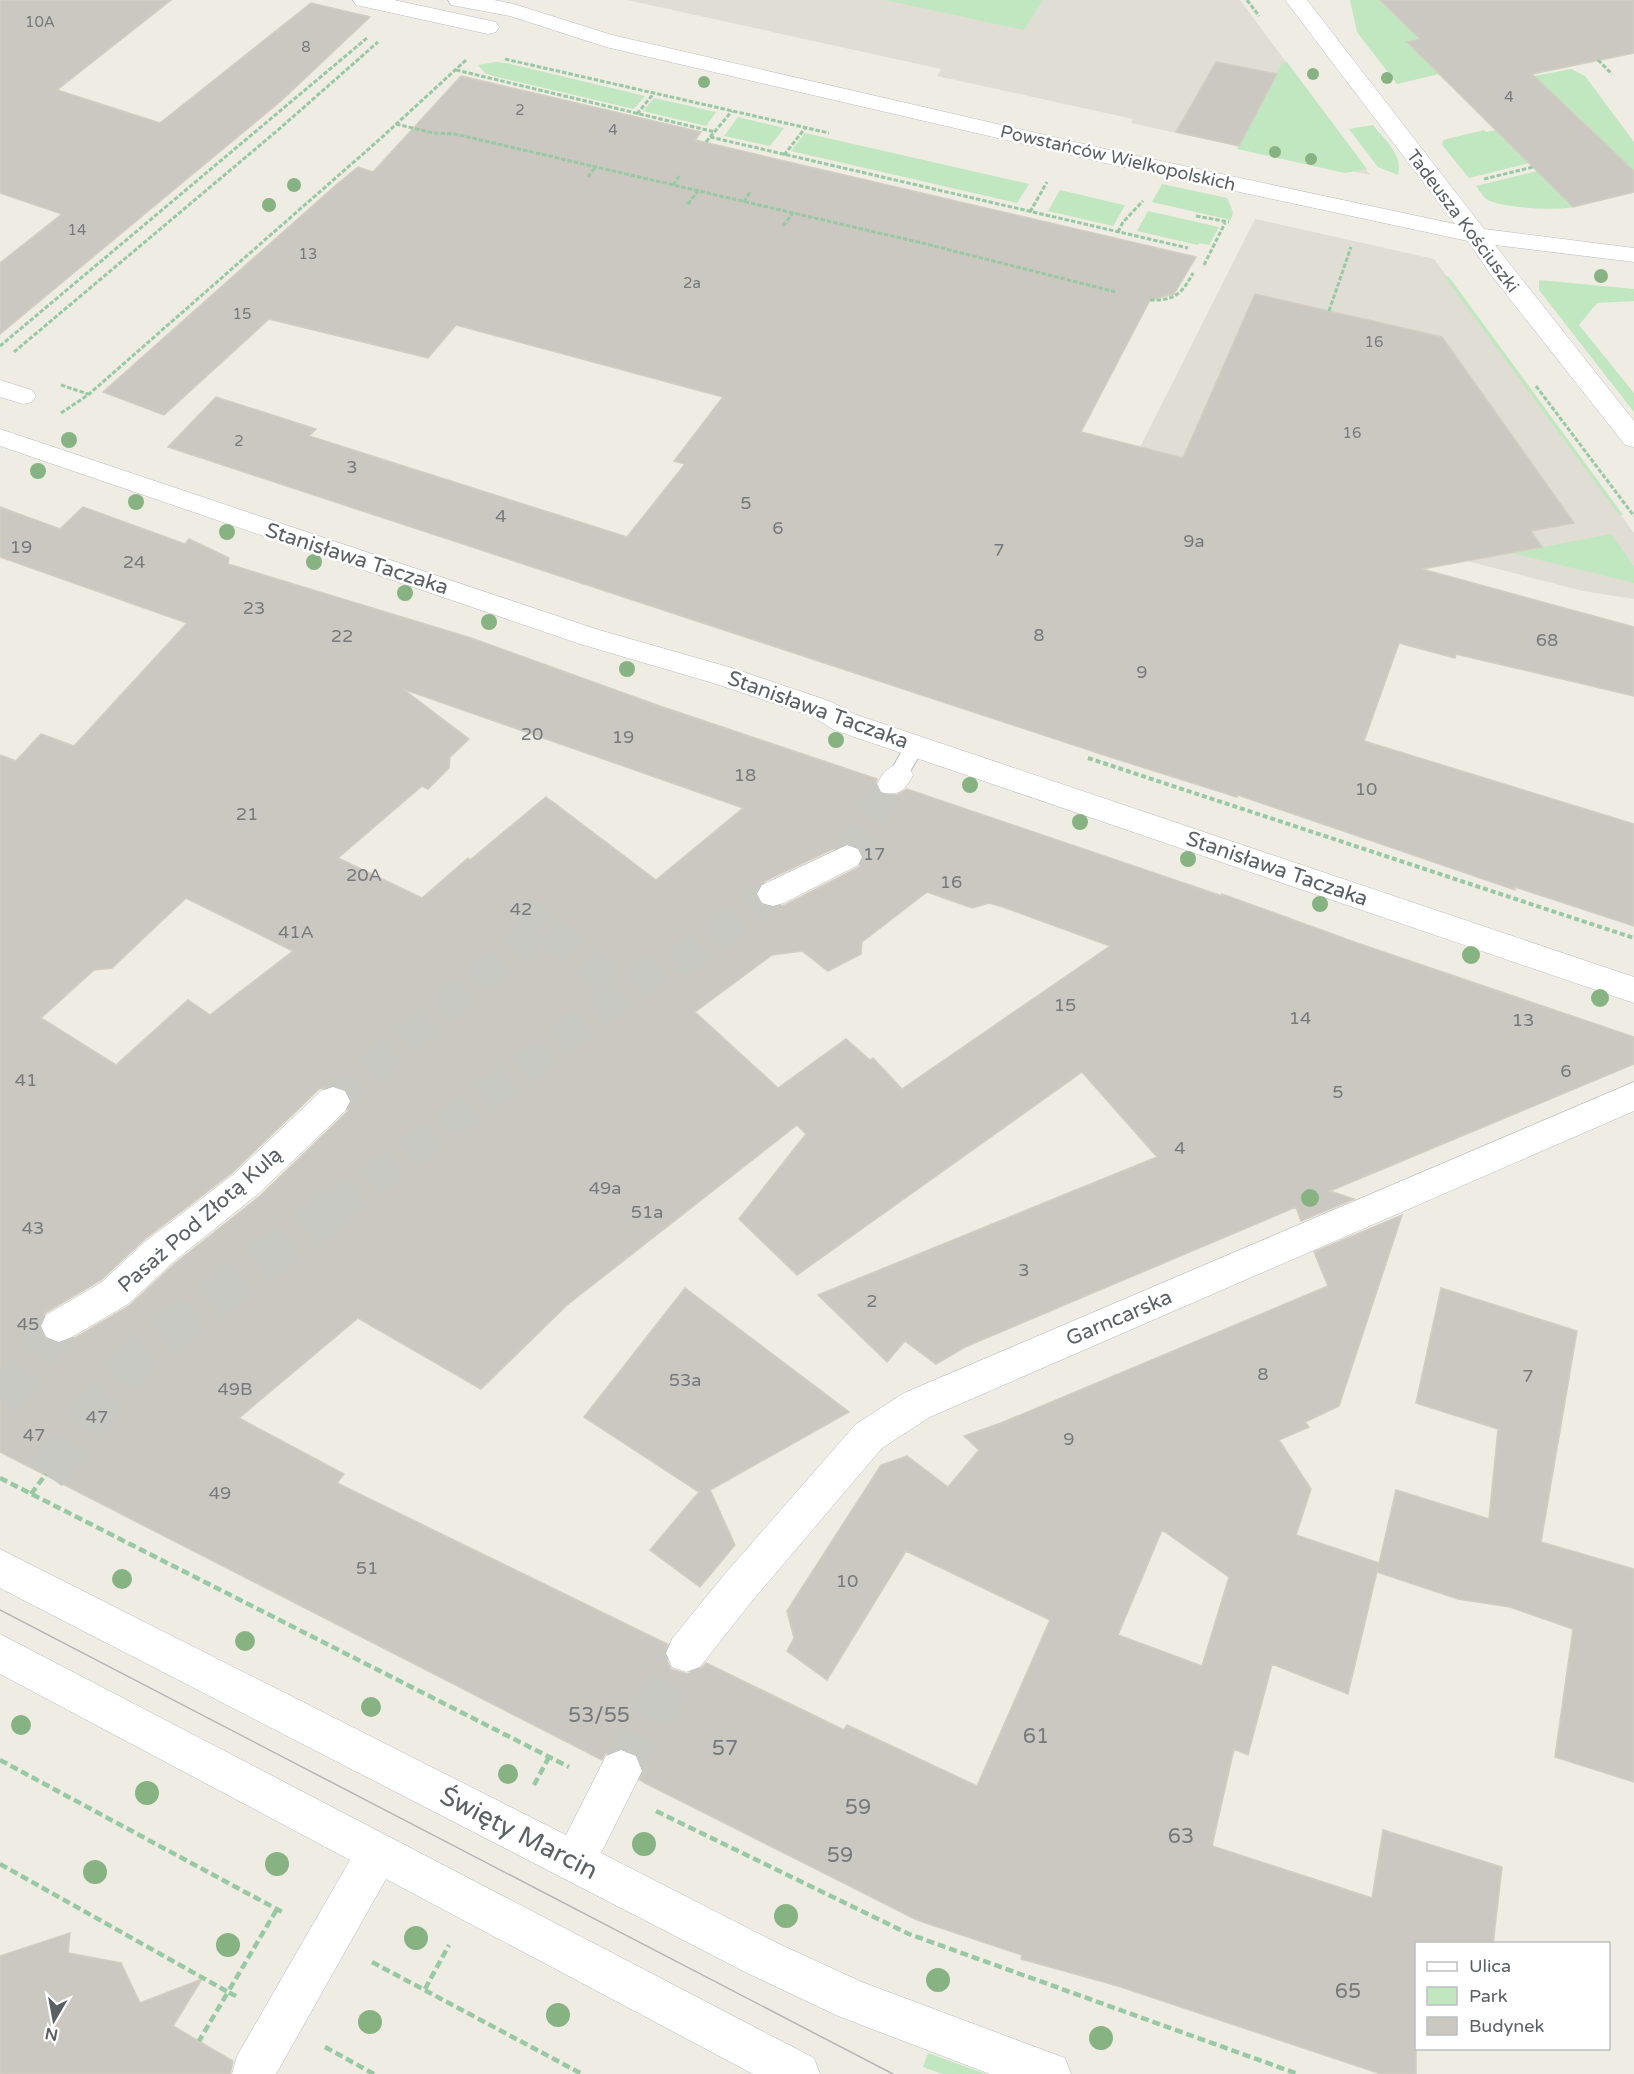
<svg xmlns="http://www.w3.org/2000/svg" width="1634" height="2074" font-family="'Varela Round',sans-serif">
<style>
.education{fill:#e0ddd4}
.green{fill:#c0e7bf}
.building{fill:#cbc8c2;stroke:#d3cdc1;stroke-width:1.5;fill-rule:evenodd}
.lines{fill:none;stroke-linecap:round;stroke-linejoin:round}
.street-tunnel-far1{stroke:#c9c9c3;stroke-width:31;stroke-dasharray:31 16;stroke-linecap:butt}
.street-tunnel{stroke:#c9c9c3;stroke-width:40;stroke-dasharray:40 20;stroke-linecap:butt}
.lane-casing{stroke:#b8bbc0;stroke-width:2}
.street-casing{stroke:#b8bbc0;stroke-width:1}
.path-far2{stroke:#98c8a4;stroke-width:3;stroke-dasharray:4.5 2;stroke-linecap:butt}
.path-far1{stroke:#98c8a4;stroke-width:4;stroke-dasharray:5 3;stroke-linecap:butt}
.path{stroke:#98c8a4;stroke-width:4.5;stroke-dasharray:8 4;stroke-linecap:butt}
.lane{fill:#fff;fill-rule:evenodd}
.street{fill:#fff;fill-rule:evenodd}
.tram{stroke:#b4b5b5;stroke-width:1.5}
.tree{fill:#87b383}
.labels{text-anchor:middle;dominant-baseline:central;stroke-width:5;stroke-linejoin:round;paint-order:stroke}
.far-number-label{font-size:15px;fill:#777a7c}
.far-street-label{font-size:18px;fill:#5b6064;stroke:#fff}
.number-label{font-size:18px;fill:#777a7c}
.street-label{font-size:21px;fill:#5b6064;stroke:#fff}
.near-number-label{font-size:21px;fill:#777a7c}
.near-street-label{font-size:26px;fill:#5b6064;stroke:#fff}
</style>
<rect width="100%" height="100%" fill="#eeece3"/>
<g class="education">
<polygon points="627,0 1240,0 1370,175 1131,123 1133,119 937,76 941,69"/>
<polygon points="1255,219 1434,259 1634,533 1634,599 1583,591 1127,473"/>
</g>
<g class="green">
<polygon points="885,0 1043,0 1024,30"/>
<polygon points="1350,0 1380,0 1462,29 1407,42 1439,74 1397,84 1357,32"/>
<polygon points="496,62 506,63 645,96 634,109 493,76 485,73 478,65"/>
<polygon points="1287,62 1367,169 1345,173 1237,149 1282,63"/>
<polygon points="1571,69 1585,76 1634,142 1634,171 1534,76"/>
<polygon points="654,98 716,112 706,126 643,111"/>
<polygon points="738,117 784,128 770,146 724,136"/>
<path d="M1373,125C1384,139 1404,156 1398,175L1378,167L1349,129Z"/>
<polygon points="1484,130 1486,132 1496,130 1529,163 1469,178 1442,145 1443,140"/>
<polygon points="805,133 1029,184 1017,203 791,151"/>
<path d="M1537,171L1573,207C1556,211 1504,208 1488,200C1483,197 1480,191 1476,186Z"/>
<polygon points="1162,184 1227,198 1233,212 1231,220 1152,202"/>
<polygon points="1060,190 1124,205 1125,205 1113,226 1048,211"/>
<polygon points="1148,211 1219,227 1209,245 1199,243 1198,245 1137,231"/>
<polygon points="1444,276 1449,277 1623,515 1619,515"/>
<polygon points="1539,280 1634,289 1634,301 1597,303 1579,325 1634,393 1634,412 1539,290"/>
<polygon points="1611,534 1634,566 1634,583 1512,553"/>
<polygon points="928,2053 986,2074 943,2074 923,2067"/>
</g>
<g class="building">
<polygon points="0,0 171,0 57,90 160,123 311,3 370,17 282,100 0,334 0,263 62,214 0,193"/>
<polygon points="1380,0 1634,0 1634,53 1532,74 1634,171 1634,192 1573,207 1407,42 1420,39"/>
<polygon points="1216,62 1277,74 1239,146 1176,132"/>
<polygon points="461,76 701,132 695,140 1196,257 1174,294 1150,300 1081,432 1183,458 1255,294 1442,337 1574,523 1531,531 1542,547 1422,569 1634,627 1634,696 1456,654 1455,658 1399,643 1364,741 1634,824 1634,926 1515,887 1515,890 1238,795 1237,797 1110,757 168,447 216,397 316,429 309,436 627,537 685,464 674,461 723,397 456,325 428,358 269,319 164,415 103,392 336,185 358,167 373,172"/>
<path d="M0,507L60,529L83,507L185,544L189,539L229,558L228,564L471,638L654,704L877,779L875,785L881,794L897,795L907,789L1222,896V894L1357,943L1634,1037V1064L1330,1191L1354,1199L1301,1221L1296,1207L965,1347L936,1364L905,1341L887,1362L818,1295L1157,1157L1082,1072L797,1275L739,1219L806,1134L797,1125L567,1305L481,1389L358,1318L239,1418L344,1474L337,1483L667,1644L664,1654L671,1669L687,1674L701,1669L706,1663L844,1730L847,1725L977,1786L1050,1620L906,1551L827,1680L787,1651L794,1638L787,1611L881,1465L907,1456L948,1487L979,1450L964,1436L1001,1423L1328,1286L1314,1252L1402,1215L1339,1406L1305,1422L1309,1427L1279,1440L1311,1489L1296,1535L1379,1563L1348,1694L1272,1664L1248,1755L1234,1749L1212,1846L1372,1898L1383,1830L1502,1867L1493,1944H1416V2074H1381L1118,1986L1021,1959L1022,1955L917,1920L645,1783L640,1780L644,1770L637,1754L620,1748L605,1754L602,1760L0,1452V755L16,761L41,734L74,746L187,623L0,557ZM403,689L672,783L743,808L656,880L546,797L470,860L468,858L422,898L338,858L422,786L428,789L449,768L450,757L469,739ZM846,843L860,848L864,858L859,867L785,905L772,908L760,904L755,893L761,883ZM927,892L972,908L989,903L1003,907L1110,946L902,1089L873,1058L870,1060L846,1039L778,1088L695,1012L772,955L802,951L828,971L861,954L862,942ZM186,898L293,951L210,1015L188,1000L116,1065L41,1018L94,970L112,968ZM334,1085L346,1089L352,1100L347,1112L260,1196L173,1265L129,1306L73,1339L60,1344L44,1338L39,1325L45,1313L101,1280L145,1239L233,1172L319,1089ZM1162,1530L1229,1577L1202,1666L1118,1635Z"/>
<polygon points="685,1288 849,1412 710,1490 735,1545 700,1587 650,1550 699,1492 584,1417"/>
<polygon points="1441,1288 1577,1331 1541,1542 1634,1569 1634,1782 1555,1757 1573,1629 1510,1607 1458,1599 1377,1572 1396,1490 1489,1519 1498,1429 1416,1403"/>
<polygon points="70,1933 68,1953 121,1963 140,2003 202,1979 173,2026 233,2061 230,2074 0,2074 0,1956"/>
</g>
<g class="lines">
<g class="street-tunnel-far1">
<polyline points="847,857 892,784"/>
<polyline points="521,909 543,926"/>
<polyline points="333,1101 543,926 625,992"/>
<polyline points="333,1210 663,964 690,956 773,894"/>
</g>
<g class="street-tunnel">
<polyline points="0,1401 59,1326"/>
<polyline points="46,1474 141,1353 335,1208"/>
<polyline points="621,1771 686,1653"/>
</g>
<defs>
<polygon id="lane" points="915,739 922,741 925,746 905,780 898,783 891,780 888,775 908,741"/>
<g id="street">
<polygon points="353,0 394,0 496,22 499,27 496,32 488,34 356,5"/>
<polygon points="448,0 494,0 514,4 612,35 1114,151 1455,224 1285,0 1307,0 1484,229 1634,248 1634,262 1495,245 1634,421 1634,447 1625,445 1491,275 1468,241 1114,165 606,47 510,16 451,5"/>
<polygon points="0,380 32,390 36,396 32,402 23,404 0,397"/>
<polygon points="0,429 599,630 732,668 832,702 854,714 1634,977 1634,1003 834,730 812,716 713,683 580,644 0,446"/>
<path d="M898,764L909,767L913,775C905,790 899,797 881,792L877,784C883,773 886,768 898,764Z"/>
<polygon points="847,845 858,849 862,857 858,865 784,903 773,906 762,903 757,894 762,885"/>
<polygon points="1634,1082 1634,1111 930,1417 882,1448 752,1601 700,1667 686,1672 672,1667 666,1653 672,1639 724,1575 856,1424 904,1393"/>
<polygon points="333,1087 345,1091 350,1101 345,1111 258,1194 172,1263 128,1304 72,1337 59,1342 46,1337 41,1326 46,1315 102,1282 146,1241 234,1174 321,1091"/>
<polygon points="0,1549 566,1835 606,1756 621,1750 636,1756 642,1771 601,1853 777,1943 862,1982 1065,2058 1071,2074 990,2074 838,2016 747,1973 0,1588"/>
<polygon points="0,1634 814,2058 820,2074 753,2074 386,1879 276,2074 232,2074 237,2056 350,1860 0,1674"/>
</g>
</defs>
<use href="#lane" class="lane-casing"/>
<use href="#street" class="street-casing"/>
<g class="path-far2">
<polyline points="1247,0 1259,16"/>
<polyline points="505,59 829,133"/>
<polyline points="1598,60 1612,74"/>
<polyline points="456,70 715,132"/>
<polyline points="637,114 654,93"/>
<polyline points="396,124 433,133 455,134 922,243 1116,292"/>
<polyline points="710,137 1188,248"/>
<polyline points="706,142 732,111"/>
<polyline points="784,155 806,127"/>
<polyline points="588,177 596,166"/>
<polyline points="1484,179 1533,167"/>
<polyline points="673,185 680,175"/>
<polyline points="744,202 750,192"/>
<polyline points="688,204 698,191"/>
<polyline points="1030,212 1047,182"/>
<polyline points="1196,216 1229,222"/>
<polyline points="783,226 793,213"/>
<polyline points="1118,232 1123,222 1143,201"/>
<polyline points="1204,265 1225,223"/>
<path d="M1150,300C1174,301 1182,294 1193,273"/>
<polyline points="1329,311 1351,247"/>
<polyline points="0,346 367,38"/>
<polyline points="14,352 278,130 378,42"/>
<polyline points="61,385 88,394"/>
<polyline points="1536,386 1634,516"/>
<polyline points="61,413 88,395 380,139 466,60"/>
</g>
<polyline class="path-far1" points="1088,758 1634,938"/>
<g class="path">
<polyline points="0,1478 569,1767"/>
<polyline points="31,1494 46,1474"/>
<polyline points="0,1760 284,1913"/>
<polyline points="534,1785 549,1757"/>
<polyline points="656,1811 909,1934 1298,2074"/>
<polyline points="0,1864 228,1992 199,2041"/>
<polyline points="372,1962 582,2074"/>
<polyline points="425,1989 449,1945"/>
<polyline points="236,1996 228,1992 277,1909"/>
<polyline points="325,2047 374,2074"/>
</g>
<use href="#lane" class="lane"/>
<use href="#street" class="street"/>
<polyline class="tram" points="0,1610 893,2074"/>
</g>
<g class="tree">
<circle cx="1313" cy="74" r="6"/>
<circle cx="1387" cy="78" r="6"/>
<circle cx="704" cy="82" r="6"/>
<circle cx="1275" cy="152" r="6"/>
<circle cx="1311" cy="159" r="6"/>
<circle cx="294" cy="185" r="7"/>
<circle cx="269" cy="205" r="7"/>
<circle cx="1601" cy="276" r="7"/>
<circle cx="69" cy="440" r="8"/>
<circle cx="38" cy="471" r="8"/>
<circle cx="136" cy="502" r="8"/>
<circle cx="227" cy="532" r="8"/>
<circle cx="314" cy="562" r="8"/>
<circle cx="405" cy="593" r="8"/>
<circle cx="489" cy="622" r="8"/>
<circle cx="627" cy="669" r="8"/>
<circle cx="836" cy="740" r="8"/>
<circle cx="970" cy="785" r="8"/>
<circle cx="1080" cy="822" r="8"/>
<circle cx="1188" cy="859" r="8"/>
<circle cx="1320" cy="904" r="8"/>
<circle cx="1471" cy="955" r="9"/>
<circle cx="1600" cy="998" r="9"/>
<circle cx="1310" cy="1198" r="9"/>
<circle cx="122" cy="1579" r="10"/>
<circle cx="245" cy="1641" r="10"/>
<circle cx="371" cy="1707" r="10"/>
<circle cx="21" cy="1725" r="10"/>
<circle cx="508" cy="1774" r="10"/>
<circle cx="147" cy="1793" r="12"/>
<circle cx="644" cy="1844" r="12"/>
<circle cx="277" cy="1864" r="12"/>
<circle cx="95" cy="1872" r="12"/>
<circle cx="786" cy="1916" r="12"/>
<circle cx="416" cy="1938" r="12"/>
<circle cx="228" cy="1945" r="12"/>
<circle cx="938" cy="1980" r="12"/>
<circle cx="558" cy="2015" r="12"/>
<circle cx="370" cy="2022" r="12"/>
<circle cx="1101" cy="2038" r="12"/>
</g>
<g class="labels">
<g class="far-number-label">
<text x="40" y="22">10A</text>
<text x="306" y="47">8</text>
<text x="1509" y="97">4</text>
<text x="520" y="110">2</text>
<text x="613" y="130">4</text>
<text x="77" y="230">14</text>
<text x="308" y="254">13</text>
<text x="692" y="283">2a</text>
<text x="242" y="314">15</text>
<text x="1374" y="342">16</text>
<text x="1352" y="433">16</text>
<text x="239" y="441">2</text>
</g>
<g class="far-street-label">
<text transform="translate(1118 158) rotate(13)">Powstańców Wielkopolskich</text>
<text transform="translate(1463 221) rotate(53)">Tadeusza Kościuszki</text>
</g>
<g class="number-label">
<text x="352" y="467">3</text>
<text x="746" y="503">5</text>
<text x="501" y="516">4</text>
<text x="778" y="528">6</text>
<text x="1194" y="541">9a</text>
<text x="21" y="547">19</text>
<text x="999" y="550">7</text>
<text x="134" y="562">24</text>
<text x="254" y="608">23</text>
<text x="1039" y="635">8</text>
<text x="342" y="636">22</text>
<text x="1547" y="640">68</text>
<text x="1142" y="672">9</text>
<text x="532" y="734">20</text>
<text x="623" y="737">19</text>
<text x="745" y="775">18</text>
<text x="1366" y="789">10</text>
<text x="247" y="814">21</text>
<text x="874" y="854">17</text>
<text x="364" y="875">20A</text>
<text x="951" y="882">16</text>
<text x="521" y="909">42</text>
<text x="296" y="932">41A</text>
<text x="1065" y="1005">15</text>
<text x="1300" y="1018">14</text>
<text x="1523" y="1020">13</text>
<text x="1566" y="1071">6</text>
<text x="26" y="1080">41</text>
<text x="1338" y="1092">5</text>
<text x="1180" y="1148">4</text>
<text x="605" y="1188">49a</text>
<text x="647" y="1212">51a</text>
<text x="33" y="1228">43</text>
<text x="1024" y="1270">3</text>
<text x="872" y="1301">2</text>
<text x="28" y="1324">45</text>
<text x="1263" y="1374">8</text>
<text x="1528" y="1376">7</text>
<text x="685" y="1380">53a</text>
<text x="235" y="1389">49B</text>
<text x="97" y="1417">47</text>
<text x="34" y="1435">47</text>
<text x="1069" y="1439">9</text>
<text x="220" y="1493">49</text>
<text x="367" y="1568">51</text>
<text x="847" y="1581">10</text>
</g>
<g class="street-label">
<text transform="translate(357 559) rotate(18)">Stanisława Taczaka</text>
<text transform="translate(818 710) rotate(20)">Stanisława Taczaka</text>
<text transform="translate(1277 869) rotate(19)">Stanisława Taczaka</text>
<text transform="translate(200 1220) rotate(-41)">Pasaż Pod Złotą Kulą</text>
<text transform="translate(1119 1318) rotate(-23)">Garncarska</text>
</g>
<g class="near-number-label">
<text x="599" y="1715">53/55</text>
<text x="1036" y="1736">61</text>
<text x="725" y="1748">57</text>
<text x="858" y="1807">59</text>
<text x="1181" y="1836">63</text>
<text x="840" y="1855">59</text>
<text x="1348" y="1991">65</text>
</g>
<g class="near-street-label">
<text transform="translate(519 1833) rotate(27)">Święty Marcin</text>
</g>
</g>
<rect x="1415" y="1942" width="195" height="108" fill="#ffffff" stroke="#bdbfc1" stroke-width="1.5"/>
<rect x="1427" y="1962" width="30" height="9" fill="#ffffff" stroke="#bdbfc1" stroke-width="1.5"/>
<text x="1469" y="1972" font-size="18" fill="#5b6064">Ulica</text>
<rect x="1427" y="1987" width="30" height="18" fill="#c0e7bf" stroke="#bdbfc1" stroke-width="1.5"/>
<text x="1469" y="2002" font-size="18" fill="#5b6064">Park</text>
<rect x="1427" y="2017" width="30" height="18" fill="#cbc8c2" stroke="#bdbfc1" stroke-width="1.5"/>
<text x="1469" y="2032" font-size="18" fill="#5b6064">Budynek</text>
<g transform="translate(54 2020) rotate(190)" stroke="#ffffff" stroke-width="4.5" paint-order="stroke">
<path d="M0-4.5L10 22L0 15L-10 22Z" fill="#5b6064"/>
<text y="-9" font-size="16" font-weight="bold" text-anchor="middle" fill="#5b6064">N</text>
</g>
</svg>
